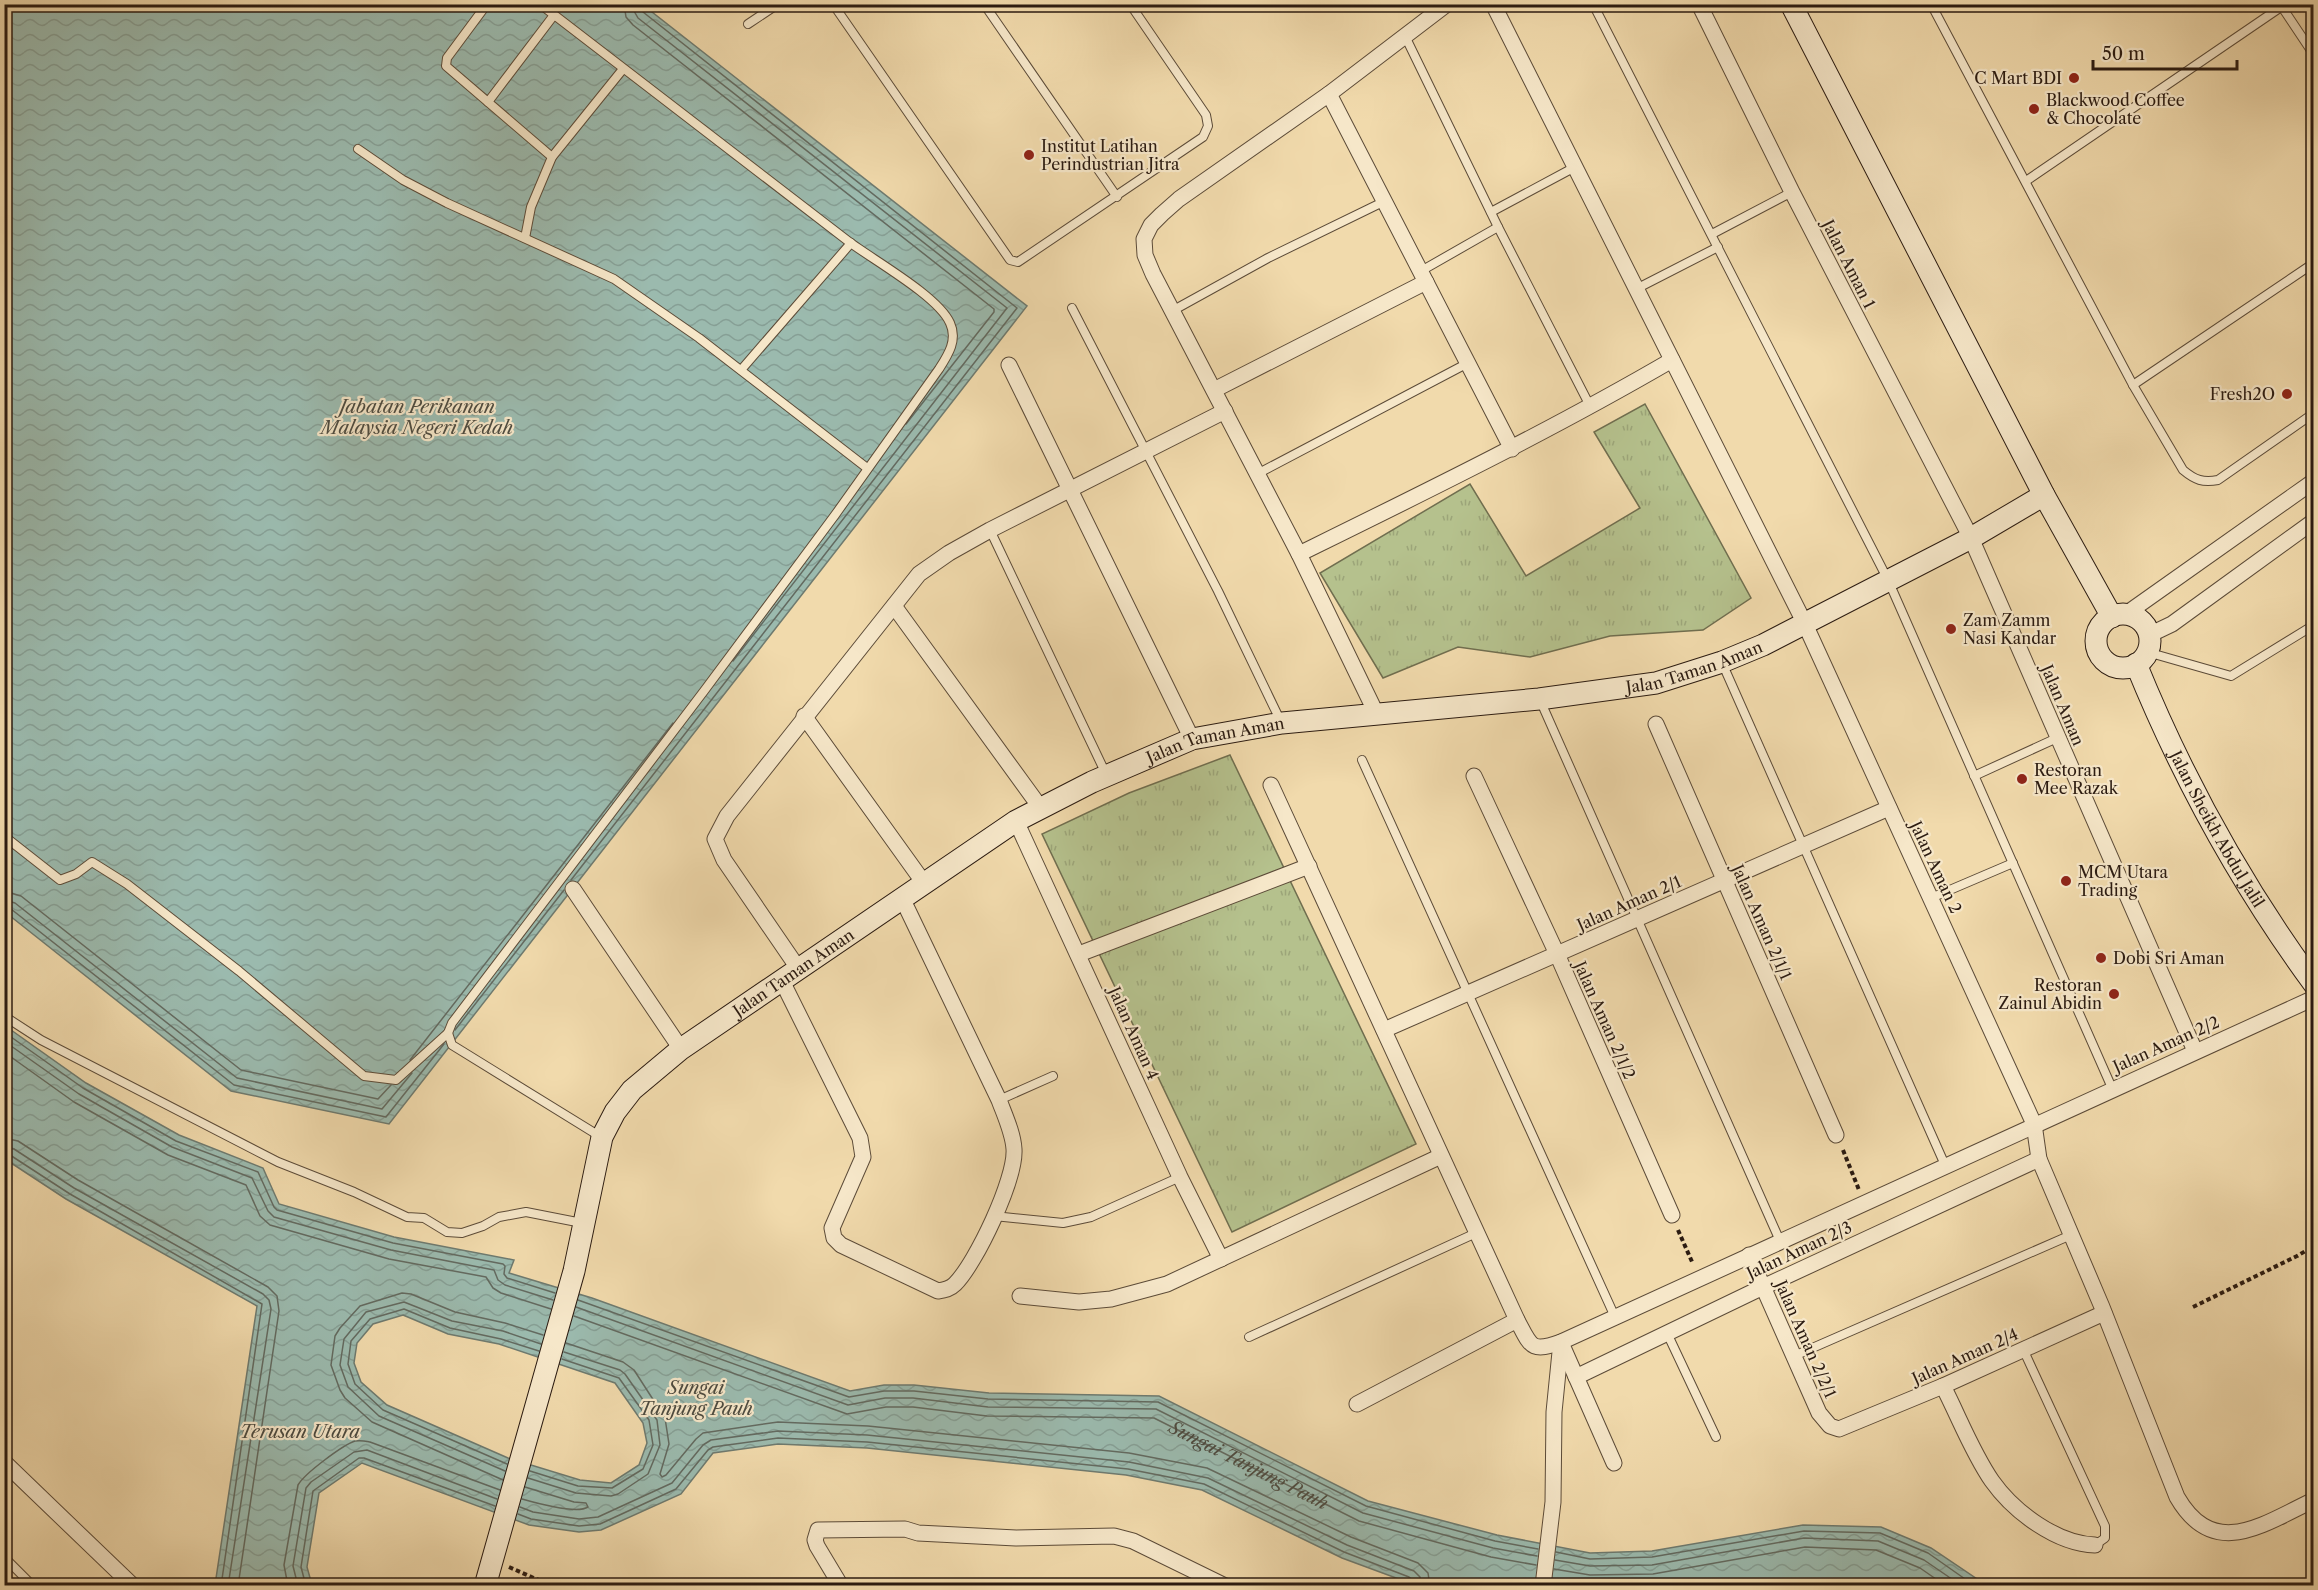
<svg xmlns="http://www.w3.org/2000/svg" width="2318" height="1590" font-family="'Libre Caslon Text',serif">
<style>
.park{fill:url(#park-tufts);stroke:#706e4f;stroke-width:1.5}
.water{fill:url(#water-waves);stroke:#6e7a6f;stroke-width:1.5;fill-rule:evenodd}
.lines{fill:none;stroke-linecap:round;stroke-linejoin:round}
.shore{stroke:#636a60;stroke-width:1.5}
.lane-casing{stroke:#5c4b38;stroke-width:10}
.street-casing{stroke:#5c4b38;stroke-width:17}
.secondary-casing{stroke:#2b1b11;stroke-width:23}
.path{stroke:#2b1b11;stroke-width:4;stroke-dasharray:4.5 3;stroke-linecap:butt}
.lane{stroke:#f6e7c9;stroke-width:8}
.street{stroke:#f6e7c9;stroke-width:15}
.secondary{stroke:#f6e7c9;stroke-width:21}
.poi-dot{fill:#8f2418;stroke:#f6e7c9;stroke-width:2}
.labels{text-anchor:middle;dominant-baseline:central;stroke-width:4.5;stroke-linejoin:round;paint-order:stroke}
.poi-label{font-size:16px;fill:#2b1b11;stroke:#f6e7c9;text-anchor:start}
.street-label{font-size:16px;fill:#2b1b11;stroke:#f6e7c9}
.water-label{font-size:18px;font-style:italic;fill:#4d4b40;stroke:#f6e7c9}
</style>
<defs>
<pattern id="park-tufts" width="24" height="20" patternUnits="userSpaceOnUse" patternTransform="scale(1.5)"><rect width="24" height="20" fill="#b5c18d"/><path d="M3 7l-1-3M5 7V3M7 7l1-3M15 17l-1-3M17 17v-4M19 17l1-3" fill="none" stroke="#9ca579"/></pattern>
<pattern id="water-waves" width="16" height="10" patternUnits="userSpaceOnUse" patternTransform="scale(1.5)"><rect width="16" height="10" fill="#9bbaae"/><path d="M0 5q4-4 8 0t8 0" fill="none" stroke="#869f95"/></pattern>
</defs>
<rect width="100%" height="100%" fill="#f1daac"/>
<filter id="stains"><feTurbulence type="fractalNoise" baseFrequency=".00333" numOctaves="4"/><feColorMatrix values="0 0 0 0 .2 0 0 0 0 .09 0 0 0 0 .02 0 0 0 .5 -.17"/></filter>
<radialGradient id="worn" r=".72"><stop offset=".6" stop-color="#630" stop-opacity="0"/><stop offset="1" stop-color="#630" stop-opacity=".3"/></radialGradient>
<g class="park">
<polygon points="1645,404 1751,598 1703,630 1610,636 1530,657 1458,647 1383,678 1320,573 1470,484 1526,576 1640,508 1594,432"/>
<polygon points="1230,755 1416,1144 1232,1232 1042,834 1129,793"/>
</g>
<g class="water">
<polygon points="4,5 643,5 1027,306 389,1124 231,1091 5,912"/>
<path d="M4,1025L86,1083L179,1135L263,1168L279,1204L394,1237L514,1260L509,1273L592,1298L850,1391L884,1385H914L989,1393L1159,1396L1368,1501L1497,1535L1590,1553L1652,1551L1803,1525L1881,1527L1931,1548L1986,1585H1415L1342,1558L1202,1490L1126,1475L867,1448L778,1444L713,1453L681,1494L601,1530L579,1532L529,1525L362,1463L319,1493L307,1567L312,1585H215L257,1306L66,1199L5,1159ZM403,1315L448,1334L499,1344L615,1383L643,1423L647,1443L639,1465L611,1483L580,1480L508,1458L387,1405L361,1382L354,1363L357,1343L373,1324Z"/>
</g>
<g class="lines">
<g class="shore">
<polyline points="624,4 626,17 633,25 994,309 994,312 906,424"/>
<polyline points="633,4 634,11 638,18 1007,308 733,661"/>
<polyline points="571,880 1017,308 643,12 640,4"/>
<polyline points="4,891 21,896 241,1070 378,1099 391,1085"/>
<polyline points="4,900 15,903 237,1078 382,1109 412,1073"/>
<polyline points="4,908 11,909 234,1085 386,1117 444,1044"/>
<polyline points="455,1030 564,890"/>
<polyline points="4,1032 83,1088 176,1141 258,1172 274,1207 277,1210 393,1243 503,1264 505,1266 504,1274 507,1278 555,1293"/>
<polyline points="4,1041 79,1094 172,1147 252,1178 268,1211 274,1217 391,1250 494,1270 498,1280 505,1285 553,1300"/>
<polyline points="4,1052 74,1102 168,1155 246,1185 260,1216 270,1225 389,1259 486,1277 493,1288 501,1293 551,1309"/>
<polyline points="410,1060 673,723"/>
<polyline points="4,1138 18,1141 78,1180 268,1287 277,1296 279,1311 238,1586"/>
<polyline points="4,1147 14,1149 74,1188 263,1294 269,1300 271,1309 228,1586"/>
<polyline points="4,1155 10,1155 70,1194 262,1304 221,1586"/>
<polyline points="578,1300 849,1397 884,1391 914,1391 988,1399 1158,1402 1366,1506 1495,1541 1538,1549"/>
<polyline points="576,1307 848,1405 885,1398 913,1398 988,1407 1156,1409 1363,1513 1493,1548 1537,1556"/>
<path id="s1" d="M574,1316L847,1414L886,1407H913L987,1416L1154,1418L1359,1521L1491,1557L1536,1565"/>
<polyline points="566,1343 623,1362 634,1370 665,1418 669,1444 660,1474 662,1477 666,1475 696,1439 703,1433 778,1422 868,1426 1129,1453 1207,1468 1351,1537 1418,1563 1428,1573 1430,1586"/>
<polyline points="507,1464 383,1410 355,1384 348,1364 351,1341 370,1319 404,1309 450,1328 501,1339 539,1351"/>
<polyline points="505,1471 379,1416 348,1387 340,1365 344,1339 366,1312 404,1302 452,1321 503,1331 541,1344"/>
<polyline points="530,1471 578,1486 612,1488 643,1469 653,1445 649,1420 619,1378 562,1359"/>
<polyline points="528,1478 576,1493 611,1496 618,1494 648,1474 660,1445 657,1420 625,1374 620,1370 564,1352"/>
<polyline points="503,1480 372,1422 345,1398 340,1390 331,1365 335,1336 340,1328 360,1306 402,1293 411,1294 455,1312 505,1323 543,1335"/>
<path d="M522,1499C536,1503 577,1514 588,1507L586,1503L574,1502L525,1487"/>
<polyline points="520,1507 533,1512 579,1519 598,1517 672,1483 703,1445 711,1440 778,1431 867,1435 1129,1462 1208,1478 1347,1545 1414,1571 1420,1577 1421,1586"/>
<polyline points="518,1514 531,1519 579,1526 600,1524 676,1489 708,1450 713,1447 778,1438 867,1442 1128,1469 1204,1484 1344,1552 1409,1577 1413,1581 1414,1586"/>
<polyline points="1556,1552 1590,1559 1652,1557 1804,1531 1880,1533 1928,1553 1975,1586"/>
<polyline points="1555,1560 1590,1566 1652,1565 1804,1538 1878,1541 1924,1560 1962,1586"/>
<polyline points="1554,1569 1590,1575 1653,1574 1805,1547 1876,1550 1920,1568 1946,1586"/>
<path d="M288,1586L284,1565L298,1485C305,1473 343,1445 355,1441C361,1440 365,1441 370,1442L500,1490"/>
<polyline points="298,1586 293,1566 306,1488 311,1482 354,1452 367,1450 497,1499"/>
<polyline points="306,1586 301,1567 313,1491 359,1458 364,1458 495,1506"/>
</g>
<defs>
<g id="lane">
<polyline points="487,4 447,58 446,66 552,157"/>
<polyline points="833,4 1010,260 1018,262 1203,137 1208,126 1206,115 1130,4"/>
<polyline points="984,4 1117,197"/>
<polyline points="1593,4 1888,580 2112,1088"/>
<path d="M1931,4L2133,385L2183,470C2195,480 2203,483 2218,480L2314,413"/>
<polyline points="2280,4 2314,55"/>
<polyline points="748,24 778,4"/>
<polyline points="1405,36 1498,227 1590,406"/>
<polyline points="488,102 554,15"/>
<polyline points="358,149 403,180 447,203 614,279 699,338 867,468"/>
<polyline points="2026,181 2281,7"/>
<polyline points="1491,212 1575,167"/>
<polyline points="1712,234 1792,192"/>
<polyline points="525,238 531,207 552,157 623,69"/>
<polyline points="1421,271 1498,227"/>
<polyline points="1636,289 1718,247"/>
<polyline points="1072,308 1218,591 1281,722"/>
<polyline points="1172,311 1268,258 1385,201"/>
<polyline points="741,370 851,243"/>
<polyline points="2133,385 2314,263"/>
<polyline points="1257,474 1468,363"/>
<polyline points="990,530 1106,774"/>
<polyline points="2147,652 2231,676 2314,625"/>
<polyline points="1723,665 1945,1165"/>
<polyline points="1540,700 1780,1241"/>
<polyline points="1362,760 1615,1317"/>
<polyline points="1974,776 2057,738"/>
<path d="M4,836L60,880L76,874L92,862L127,884L239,971L364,1076L396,1080L448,1033L452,1023L704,691L835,515L939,369C948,355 958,340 950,323C938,296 873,260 848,241C745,162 643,83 540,4"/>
<polyline points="1931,898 2013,863"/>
<polyline points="4,1016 41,1040 278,1162 354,1192 407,1217 424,1218 447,1232 462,1233 483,1226 499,1217 526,1212 582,1223"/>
<polyline points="448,1033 452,1045 601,1137"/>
<polyline points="999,1100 1053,1076"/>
<polyline points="994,1216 1063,1223 1091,1217 1180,1177"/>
<polyline points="1667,1333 1716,1437"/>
<polyline points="1249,1337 1476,1233"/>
<polyline points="2023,1349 2105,1526 2105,1538 2095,1545"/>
<polyline points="1794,1356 2071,1235"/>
<polyline points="4,1557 33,1586"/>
</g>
<g id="street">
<path d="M1493,4L1805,624L2034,1124L2039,1159L2102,1307L2177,1497C2214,1561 2263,1524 2314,1500"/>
<polyline points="1699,4 1792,192 1971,538 2195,1051"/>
<polyline points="1329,94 1512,449"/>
<polyline points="1009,365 1192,739"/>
<polyline points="1214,390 1426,282"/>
<path d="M1299,554C1425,492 1550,431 1672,360"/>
<polyline points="894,606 1040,807"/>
<polyline points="2126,614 2314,481"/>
<polyline points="2149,635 2172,624 2314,521"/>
<polyline points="1376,713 1299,554 1153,274 1145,255 1144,239 1151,225 1162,214 1179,199 1329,94 1447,4"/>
<polyline points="804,716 924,883"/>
<polyline points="1656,724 1836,1135"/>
<polyline points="1474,776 1557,954 1672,1215"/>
<path d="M1271,785L1517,1320C1531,1346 1530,1353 1561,1342L2314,998"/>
<polyline points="1016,821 1180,1177 1221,1259"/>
<polyline points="573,889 681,1049"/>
<polyline points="1079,954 1309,866"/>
<polyline points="798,968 724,860 715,839 727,816 919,574 949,553 990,530 1225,411"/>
<path d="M781,979L860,1138L863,1157L832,1228L834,1238L841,1245L938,1291C945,1290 950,1289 955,1284C976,1263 1016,1179 1014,1149C1013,1133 1005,1116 999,1100L902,898"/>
<polyline points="1384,1030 1889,808"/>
<polyline points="1749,1255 1819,1413 1830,1426 1839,1429 1943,1386 2104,1313"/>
<polyline points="1020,1296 1079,1302 1111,1299 1167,1284 1441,1156"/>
<polyline points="1562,1345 1614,1463"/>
<polyline points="1576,1377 1763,1287 2039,1159"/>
<path d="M1943,1386C1959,1417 1972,1452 1992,1481C2014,1512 2057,1544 2095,1545"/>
<polyline points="1357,1404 1517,1320"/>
<polyline points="4,1462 133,1586"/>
<polyline points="841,1586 817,1546 815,1540 818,1530 905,1529 918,1533 1016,1538 1114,1536 1133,1541 1225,1586"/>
<polyline points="1543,1586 1553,1502 1554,1412 1561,1342"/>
</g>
<g id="secondary">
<polyline points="1791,4 2044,495 2112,617"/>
<circle cx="2123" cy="641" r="27"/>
<path id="s2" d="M2136,664C2182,777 2242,886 2314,984"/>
<path id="s3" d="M485,1586L574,1271L602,1137L615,1112L632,1090L681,1049L1016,821L1092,782L1192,739L1282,723L1539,699L1656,683L1722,662L1763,645L1971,538L2044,495"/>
</g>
</defs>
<use href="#lane" class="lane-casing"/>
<use href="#street" class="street-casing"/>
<use href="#secondary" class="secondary-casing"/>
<g class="path">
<polyline points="1843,1150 1859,1190"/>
<polyline points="1678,1230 1693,1264"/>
<polyline points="2193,1307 2297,1256 2314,1246"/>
<polyline points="509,1567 536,1579 561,1586"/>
</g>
<use href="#lane" class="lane"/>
<use href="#street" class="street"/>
<use href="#secondary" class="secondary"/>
</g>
<g class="poi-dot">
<circle cx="2074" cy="78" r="6"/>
<circle cx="2034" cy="109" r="6"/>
<circle cx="1029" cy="155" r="6"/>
<circle cx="2287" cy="394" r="6"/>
<circle cx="1951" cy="629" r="6"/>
<circle cx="2022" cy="779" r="6"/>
<circle cx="2066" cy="881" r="6"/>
<circle cx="2101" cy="958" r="6"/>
<circle cx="2114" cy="994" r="6"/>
</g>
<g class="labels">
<g class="poi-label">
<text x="2062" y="78" text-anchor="end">C Mart BDI</text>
<text x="2046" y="100">Blackwood Coffee<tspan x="2046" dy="18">&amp; Chocolate</tspan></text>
<text x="1041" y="146">Institut Latihan<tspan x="1041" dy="18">Perindustrian Jitra</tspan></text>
<text x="2275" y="394" text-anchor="end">Fresh2O</text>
<text x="1963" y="620">Zam Zamm<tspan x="1963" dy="18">Nasi Kandar</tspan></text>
<text x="2034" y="770">Restoran<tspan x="2034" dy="18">Mee Razak</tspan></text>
<text x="2078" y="872">MCM Utara<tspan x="2078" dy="18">Trading</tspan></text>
<text x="2113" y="958">Dobi Sri Aman</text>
<text x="2102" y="985" text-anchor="end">Restoran<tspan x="2102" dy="18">Zainul Abidin</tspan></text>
</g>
<g class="street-label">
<text transform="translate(1849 264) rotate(63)">Jalan Aman 1</text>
<text stroke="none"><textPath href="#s3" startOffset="1692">Jalan Taman Aman</textPath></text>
<text transform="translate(2063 705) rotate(67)">Jalan Aman</text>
<text stroke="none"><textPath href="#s3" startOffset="1206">Jalan Taman Aman</textPath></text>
<text stroke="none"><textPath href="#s2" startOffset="184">Jalan Sheikh Abdul Jalil</textPath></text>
<text transform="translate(1936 867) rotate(65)">Jalan Aman 2</text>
<text transform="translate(1629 903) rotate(-24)">Jalan Aman 2/1</text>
<text transform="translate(1762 922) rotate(66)">Jalan Aman 2/1/1</text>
<text stroke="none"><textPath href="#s3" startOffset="720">Jalan Taman Aman</textPath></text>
<text transform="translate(1605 1020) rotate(66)">Jalan Aman 2/1/2</text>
<text transform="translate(1134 1033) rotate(66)">Jalan Aman 4</text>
<text transform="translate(2166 1044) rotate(-24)">Jalan Aman 2/2</text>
<text transform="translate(1799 1250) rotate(-25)">Jalan Aman 2/3</text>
<text transform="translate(1806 1339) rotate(66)">Jalan Aman 2/2/1</text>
<text transform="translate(1965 1356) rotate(-24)">Jalan Aman 2/4</text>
</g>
<g class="water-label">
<text x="417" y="407">Jabatan Perikanan<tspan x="417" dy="21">Malaysia Negeri Kedah</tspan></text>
<text x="696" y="1388">Sungai<tspan x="696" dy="21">Tanjung Pauh</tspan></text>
<text x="300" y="1432">Terusan Utara</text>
<text stroke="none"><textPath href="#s1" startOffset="704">Sungai Tanjung Pauh</textPath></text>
</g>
</g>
<rect width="2318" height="1590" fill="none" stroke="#f1daac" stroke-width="24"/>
<rect x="6" y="6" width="2306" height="1578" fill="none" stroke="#2b1b11" stroke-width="3"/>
<rect x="12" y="12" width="2294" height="1566" fill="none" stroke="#2b1b11" stroke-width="1.5"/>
<path d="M2093 60v9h144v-9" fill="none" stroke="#2b1b11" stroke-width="3"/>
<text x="2102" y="60" font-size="18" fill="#2b1b11" stroke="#f6e7c9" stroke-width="4.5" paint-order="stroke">50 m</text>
<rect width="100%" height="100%" filter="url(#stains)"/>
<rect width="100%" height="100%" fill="url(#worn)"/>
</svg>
